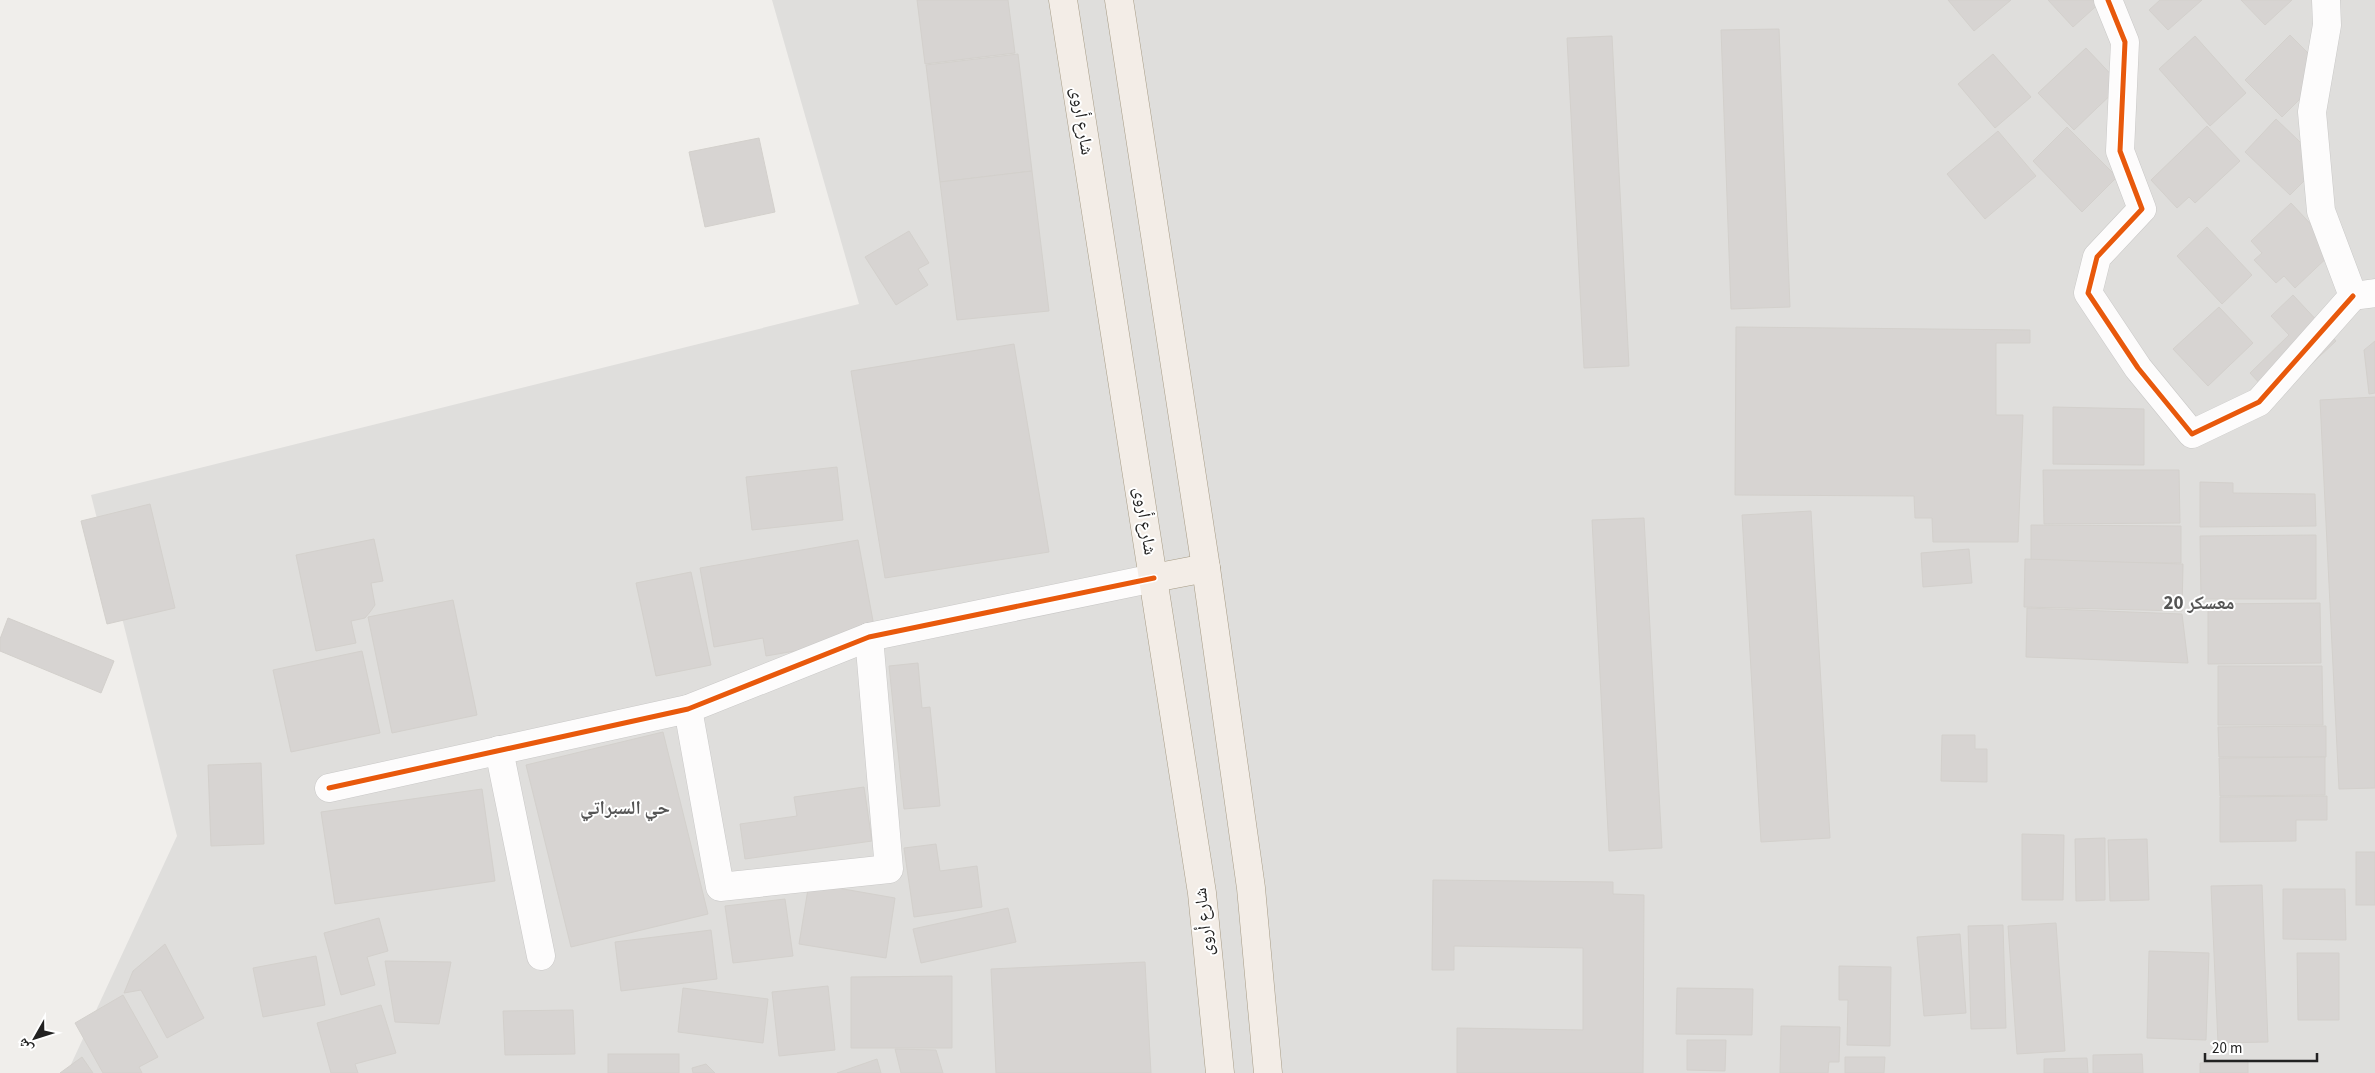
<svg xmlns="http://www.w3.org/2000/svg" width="2375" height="1073" font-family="'Source Sans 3','Noto Naskh Arabic',sans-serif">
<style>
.residential{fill:#dfdedc}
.building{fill:#d7d4d2;stroke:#d3d0cc}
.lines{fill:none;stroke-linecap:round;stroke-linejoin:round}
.minor-casing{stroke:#c9c8c7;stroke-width:29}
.primary-casing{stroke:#a79c86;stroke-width:29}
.minor{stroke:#fdfcfc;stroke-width:28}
.primary{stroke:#f3ede7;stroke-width:28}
.cycleway-casing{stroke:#fff;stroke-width:8}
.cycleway{stroke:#e8590c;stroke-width:5}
.labels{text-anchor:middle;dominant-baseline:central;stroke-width:4;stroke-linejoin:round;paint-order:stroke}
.street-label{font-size:18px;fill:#222;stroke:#fff}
.neighbourhood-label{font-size:19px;font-weight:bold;fill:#555;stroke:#fff}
</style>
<rect width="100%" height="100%" fill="#f0eeeb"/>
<polygon class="residential" points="772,0 2375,0 2375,1073 67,1073 177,836 91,495 859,304"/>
<g class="building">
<polygon points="917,0 1008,0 1015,53 925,64"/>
<polygon points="1948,0 2011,0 1974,31"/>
<polygon points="2048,0 2103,0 2073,27"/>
<polygon points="2160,0 2202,0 2168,30 2149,10"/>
<polygon points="2241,0 2292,0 2265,25"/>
<polygon points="1779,29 1790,307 1731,309 1721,30"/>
<polygon points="2290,35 2327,72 2282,117 2245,80"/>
<polygon points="1612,36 1629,366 1584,368 1567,38"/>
<polygon points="2195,36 2246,93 2210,126 2159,69"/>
<polygon points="2086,48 2121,85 2074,130 2038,93"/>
<polygon points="1018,54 1032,171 940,182 926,65"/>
<polygon points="1993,54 2031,97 1995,128 1958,84"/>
<polygon points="2276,119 2322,163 2290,195 2245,152"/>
<polygon points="2207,126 2240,161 2195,203 2189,197 2177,208 2151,180"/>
<polygon points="2067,127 2117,177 2082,212 2033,161"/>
<polygon points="1998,131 2036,176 1985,219 1947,174"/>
<polygon points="759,138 775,212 705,227 689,152"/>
<polygon points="1032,171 1049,311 957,320 940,182"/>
<polygon points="2291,203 2335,250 2295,288 2284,276 2276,283 2254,260 2262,253 2251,241"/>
<polygon points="2207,227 2252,275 2222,304 2177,256"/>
<polygon points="909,231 929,263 918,269 928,285 896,305 865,257"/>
<polygon points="2293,295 2336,341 2274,399 2250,373 2289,335 2271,316"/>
<polygon points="2219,307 2253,343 2208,386 2173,349"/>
<polygon points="1736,327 2030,330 2030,343 1996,343 1996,415 2023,415 2018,542 1933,542 1932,518 1915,518 1914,496 1735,495"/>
<polygon points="2375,341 2375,393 2369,394 2364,350"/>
<polygon points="1014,344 1049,552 885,578 851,371"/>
<polygon points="2375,397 2375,788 2339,789 2320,400"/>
<polygon points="2053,407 2144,409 2144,465 2053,464"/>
<polygon points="837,467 843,520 752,530 746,477"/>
<polygon points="2043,470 2179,470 2180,523 2044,524"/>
<polygon points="2200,482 2233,483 2233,493 2315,494 2316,526 2200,527"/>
<polygon points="150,504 175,608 107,624 81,521"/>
<polygon points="1811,511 1830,838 1761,842 1742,515"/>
<polygon points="1644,518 1662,848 1609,851 1592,520"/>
<polygon points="2031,525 2181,526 2181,563 2031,562"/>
<polygon points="2316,535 2316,599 2201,599 2200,536"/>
<polygon points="374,539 383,581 371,583 375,605 370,612 365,618 351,621 356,643 316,651 296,555"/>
<polygon points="858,540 876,637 766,656 763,638 714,647 700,568"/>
<polygon points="1969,549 1972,583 1923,587 1921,553"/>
<polygon points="2025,559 2183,564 2182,611 2024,607"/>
<polygon points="691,572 711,665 656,676 636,583"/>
<polygon points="453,600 477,715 392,733 368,617"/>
<polygon points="2320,603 2321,663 2208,664 2208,604"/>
<polygon points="2027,608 2182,614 2188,663 2026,657"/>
<polygon points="8,618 114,661 101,693 0,651 0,639"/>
<polygon points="362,651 380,733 291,752 273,670"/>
<polygon points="918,663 922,708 930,707 940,806 904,809 889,666"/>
<polygon points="2218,666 2322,666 2323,725 2218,725"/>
<polygon points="2326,726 2326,757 2219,757 2218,727"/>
<polygon points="663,732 708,914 571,947 526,765"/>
<polygon points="1942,735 1975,735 1975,749 1987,749 1987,782 1941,781"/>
<polygon points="2325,757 2325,795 2220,796 2219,758"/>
<polygon points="261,763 264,844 211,846 208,765"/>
<polygon points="864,787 872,841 745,859 740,824 797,816 794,797"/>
<polygon points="482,789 495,881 335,904 321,812"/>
<polygon points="2327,796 2327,820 2296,820 2296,841 2220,842 2220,797"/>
<polygon points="2022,834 2064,835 2063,900 2022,900"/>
<polygon points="2105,838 2105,900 2076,901 2075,839"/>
<polygon points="2147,839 2149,900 2110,901 2108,840"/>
<polygon points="936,844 940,871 977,866 982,907 914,917 904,848"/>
<rect x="2356" y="852" width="19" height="53"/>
<polygon points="1433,880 1613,882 1613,894 1644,895 1643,1073 1457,1073 1457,1028 1583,1030 1583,948 1454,946 1454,970 1432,970"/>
<polygon points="809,883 895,898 886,958 799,944"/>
<polygon points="2262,885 2268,1042 2218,1043 2211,886"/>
<polygon points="2283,889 2345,889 2346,940 2283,939"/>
<polygon points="785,899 793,956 733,963 725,906"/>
<polygon points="1008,908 1016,942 921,963 913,929"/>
<polygon points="379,918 388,951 367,957 375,985 341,995 324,933"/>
<polygon points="2056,923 2065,1051 2017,1054 2008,926"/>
<polygon points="2003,925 2006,1028 1971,1029 1968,926"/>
<polygon points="711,930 717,979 621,991 615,942"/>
<polygon points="1960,934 1966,1013 1924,1016 1917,937"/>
<polygon points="165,944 204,1018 167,1038 141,990 124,993 133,971"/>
<polygon points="2149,951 2209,953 2206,1040 2147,1038"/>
<polygon points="2297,953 2339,953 2339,1020 2298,1020"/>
<polygon points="316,956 325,1005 263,1017 253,968"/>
<polygon points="385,961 451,962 439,1024 395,1022"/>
<polygon points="1145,962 1151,1073 996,1073 991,969"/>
<polygon points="1839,966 1891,967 1890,1046 1847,1045 1848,1000 1839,1000"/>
<polygon points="952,976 952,1048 851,1048 851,977"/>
<polygon points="828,986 835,1050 779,1056 772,992"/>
<polygon points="683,988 768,999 763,1043 678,1032"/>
<polygon points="1677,988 1753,989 1752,1035 1676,1034"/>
<polygon points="123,995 158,1057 139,1067 142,1073 103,1073 75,1023"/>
<polygon points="381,1005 396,1053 355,1064 358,1073 331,1073 317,1023"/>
<polygon points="573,1010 575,1054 505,1055 503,1011"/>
<polygon points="1781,1026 1840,1027 1839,1062 1829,1062 1828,1073 1780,1073"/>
<polygon points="1687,1040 1726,1040 1725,1071 1687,1070"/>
<polygon points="895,1049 936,1050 943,1073 901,1073"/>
<rect x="608" y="1054" width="71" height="19"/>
<polygon points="2142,1054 2143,1073 2093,1073 2093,1055"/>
<polygon points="82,1057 93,1073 60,1073"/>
<polygon points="1845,1057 1885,1057 1884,1073 1845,1073"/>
<polygon points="2087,1058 2088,1073 2044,1073 2044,1059"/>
<polygon points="877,1059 881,1073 837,1073"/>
<polygon points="2248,1060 2248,1073 2200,1073 2200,1063"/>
<polygon points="706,1064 715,1073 693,1073 692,1068"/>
</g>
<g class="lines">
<defs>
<g id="minor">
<polyline points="2108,0 2125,42 2120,151 2142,209 2097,257 2088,293 2138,368 2192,434 2259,402 2353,296"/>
<polyline points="2326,0 2327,25 2312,112 2321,211 2353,296 2375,293"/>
<polyline points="688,709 720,887 889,869 869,637"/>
<polyline points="499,750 541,956"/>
<polyline points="329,788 688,709 869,637 1154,578"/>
</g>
<g id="primary">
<polyline points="1063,0 1202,893 1220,1073"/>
<polyline points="1119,0 1206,568 1251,888 1268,1073"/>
<polyline points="1154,578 1206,568"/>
</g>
</defs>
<use href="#minor" class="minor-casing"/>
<use href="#primary" class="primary-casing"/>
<use href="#minor" class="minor"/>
<use href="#primary" class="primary"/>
<defs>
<g id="cycleway">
<polyline points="2108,0 2125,42 2120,151 2142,209 2097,257 2088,293 2138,368 2192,434 2259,402 2353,296"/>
<polyline points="329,788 688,709 869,637 1154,578"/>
</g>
</defs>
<use href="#cycleway" class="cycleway-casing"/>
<use href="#cycleway" class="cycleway"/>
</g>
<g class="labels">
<g class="street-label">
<text transform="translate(1082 121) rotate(81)">شارع أروى</text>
<text transform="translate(1145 521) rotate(81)">شارع أروى</text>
<text transform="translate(1204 922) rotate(-96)">شارع أروى</text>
</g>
<g class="neighbourhood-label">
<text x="2199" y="603">معسكر 20</text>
<text x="625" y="808">حي السبراتي</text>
</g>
</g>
<g transform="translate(35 1038) rotate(231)" stroke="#ffffff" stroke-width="4" paint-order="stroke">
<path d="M0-4L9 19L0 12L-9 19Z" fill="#222222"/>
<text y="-8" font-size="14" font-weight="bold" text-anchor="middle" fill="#222222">ش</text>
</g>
<path d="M2205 1053v8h112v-8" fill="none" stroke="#222222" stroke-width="2.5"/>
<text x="2212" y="1053" font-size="15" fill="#222222" stroke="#ffffff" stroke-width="4" paint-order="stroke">20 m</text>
</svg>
